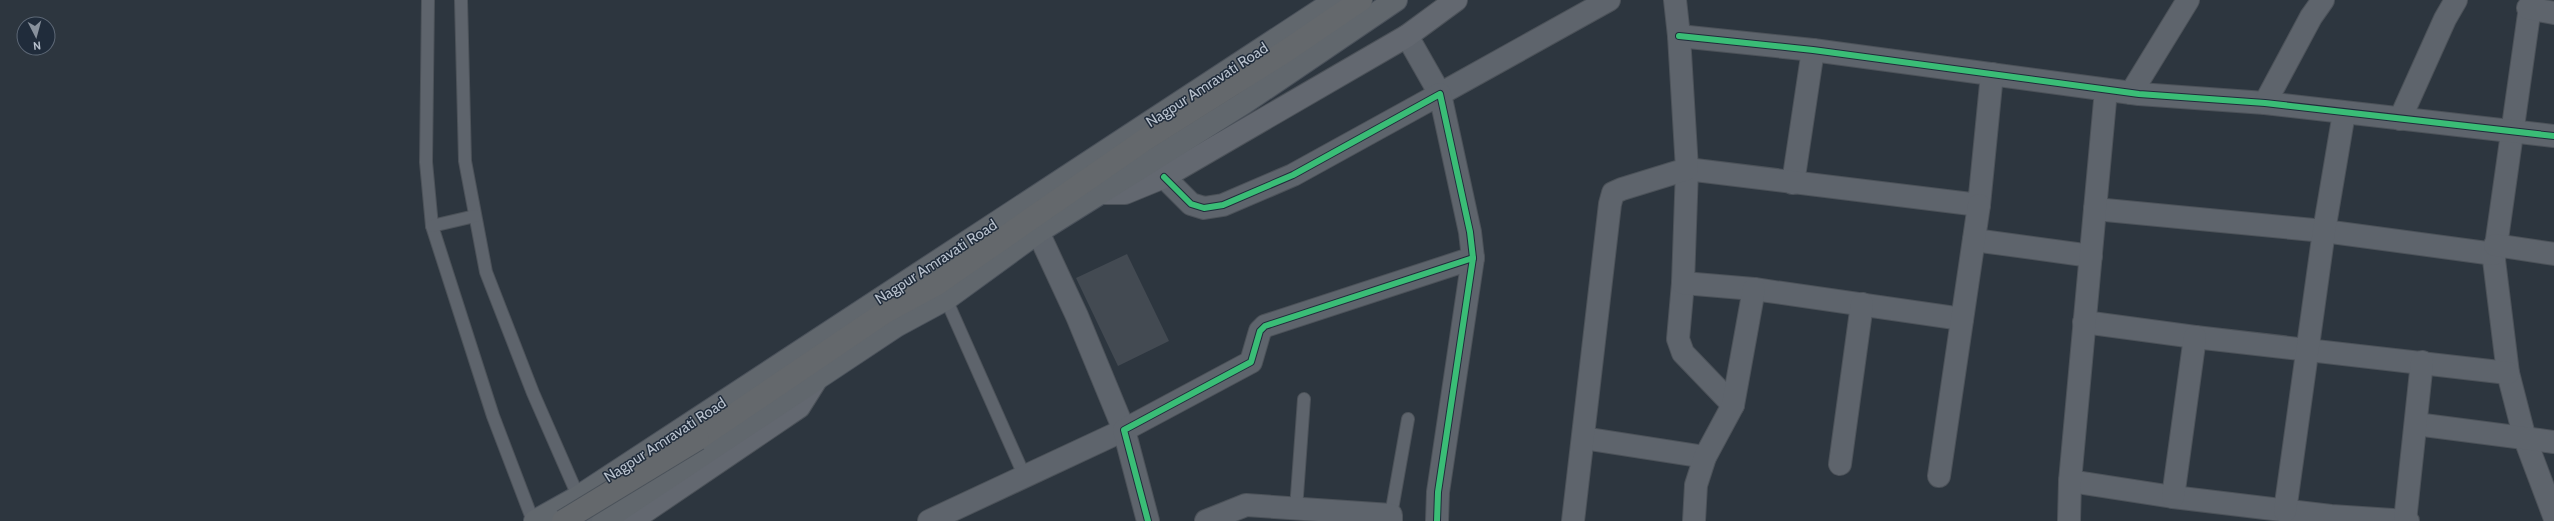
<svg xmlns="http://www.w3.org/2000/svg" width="2554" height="521" font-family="Cabin,sans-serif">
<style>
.building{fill:#434a52}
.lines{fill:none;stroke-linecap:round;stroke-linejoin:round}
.lane-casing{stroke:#4c5259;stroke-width:14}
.street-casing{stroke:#4c5259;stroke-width:24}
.secondary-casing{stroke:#4c5259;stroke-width:24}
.primary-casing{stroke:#4b525b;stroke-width:24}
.highway-casing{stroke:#4b525a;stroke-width:24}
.lane{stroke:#5e646c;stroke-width:12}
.street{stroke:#5e646c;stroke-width:22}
.secondary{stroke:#636870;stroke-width:22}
.primary{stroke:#61676d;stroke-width:22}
.highway{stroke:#64686c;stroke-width:22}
.highway-bridge-casing{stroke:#4b525a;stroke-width:24;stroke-linecap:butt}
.highway-bridge{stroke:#64686c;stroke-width:22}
.cycleway-casing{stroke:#202c3b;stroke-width:8}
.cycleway{stroke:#3abd76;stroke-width:6}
.labels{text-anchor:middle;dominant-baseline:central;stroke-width:3;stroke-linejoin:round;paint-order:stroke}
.street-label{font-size:15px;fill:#b9c2ce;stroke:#202c3b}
</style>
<rect width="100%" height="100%" fill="#2d363f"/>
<polygon class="building" points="1127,254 1169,341 1118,366 1076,278"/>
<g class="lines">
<defs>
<g id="lane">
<polyline points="428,0 426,162 432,226 493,416 533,521"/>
<polyline points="461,0 465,161 486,272 533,393 589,521"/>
<polyline points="432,226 475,216"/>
<polyline points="946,299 1024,475"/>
<polyline points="1296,509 1304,399"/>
<polyline points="1391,515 1408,419"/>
</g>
<g id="street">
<polyline points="2531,0 2494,260 2508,373 2525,439 2554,516"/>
<polyline points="2528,8 2554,13"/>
<polyline points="1407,36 1440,94 1609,0"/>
<polyline points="1679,36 1813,50 2139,94 2265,103 2554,136"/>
<polyline points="2131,93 2188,0"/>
<polyline points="2265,103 2311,17 2323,0"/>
<polyline points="2400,119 2445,19 2456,0"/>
<polyline points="1164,177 1191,204 1204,208 1223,205 1293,175 1440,94 1470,232 1473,258 1438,492 1437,521"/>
<polyline points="1793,183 1813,50"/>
<polyline points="2095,209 2324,231 2494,254"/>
<polyline points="1974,240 2091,256"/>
<polyline points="2495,245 2554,254"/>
<polyline points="1683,283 1678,339 1683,353 1733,405"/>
<polyline points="1962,319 1754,289 1683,283 1687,169 1979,205 1992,74"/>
<polyline points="2084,322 2195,337 2508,373"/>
<polyline points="2416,424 2554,442"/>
<polyline points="1583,438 1705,457"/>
<polyline points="1840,464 1862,304"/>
<polyline points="1939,476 1979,205"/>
<polyline points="2070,481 2173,497 2331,516 2408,521"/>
<polyline points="2173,497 2195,337"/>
<polyline points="2285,511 2324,231 2344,113"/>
<polyline points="929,521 1124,430 1077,316 1038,232"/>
<polyline points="1148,521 1124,430 1251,362 1260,331 1265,326 1473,258"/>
<polyline points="1206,521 1246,505 1391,515 1391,521"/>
<polyline points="1573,521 1610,204 1613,193 1622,189 1687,169 1679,36 1675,0"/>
<polyline points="1694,521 1696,485 1705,457 1733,405 1754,289"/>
<polyline points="2069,521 2070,481 2106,90"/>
<polyline points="2405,521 2422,362"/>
</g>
<g id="secondary">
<polyline points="1098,193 1125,193 1164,177 1407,36 1456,0"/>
<polyline points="631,521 799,407 816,380"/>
</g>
<g id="primary">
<polyline points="535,521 578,497 1336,0"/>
<polyline points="603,521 896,326 946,299 1038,232 1244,103 1396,0"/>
</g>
<polyline id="highway" points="698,439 887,311 937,284 1143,141 1286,51 1361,0"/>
</defs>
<use href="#lane" class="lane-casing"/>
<use href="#street" class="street-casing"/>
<use href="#secondary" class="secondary-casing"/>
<use href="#primary" class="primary-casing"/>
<use href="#highway" class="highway-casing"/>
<use href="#lane" class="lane"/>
<use href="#street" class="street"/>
<use href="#secondary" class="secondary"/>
<use href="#primary" class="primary"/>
<use href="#highway" class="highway"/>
<defs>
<polyline id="highway-bridge" points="563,521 698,439"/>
</defs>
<use href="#highway-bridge" class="highway-bridge-casing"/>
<use href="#highway-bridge" class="highway-bridge"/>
<defs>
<g id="cycleway">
<polyline points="1679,36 1813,50 2139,94 2265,103 2554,136"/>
<polyline points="1164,177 1191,204 1204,208 1223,205 1293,175 1440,94 1470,232 1473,258 1438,492 1437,521"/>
<polyline points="1148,521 1124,430 1251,362 1260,331 1265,326 1473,258"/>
</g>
</defs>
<use href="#cycleway" class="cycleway-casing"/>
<use href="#cycleway" class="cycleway"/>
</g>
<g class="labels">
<g class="street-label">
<text transform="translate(1207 85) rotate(-33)">Nagpur Amravati Road</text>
<text transform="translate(936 262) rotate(-33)">Nagpur Amravati Road</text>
<text transform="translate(665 440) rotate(-33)">Nagpur Amravati Road</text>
</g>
</g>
<g transform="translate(36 36) rotate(174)"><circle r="19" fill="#202c3b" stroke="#5d6876"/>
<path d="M0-3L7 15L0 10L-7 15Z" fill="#88919c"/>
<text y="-6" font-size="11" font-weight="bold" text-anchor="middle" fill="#b9c2ce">N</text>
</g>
</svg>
